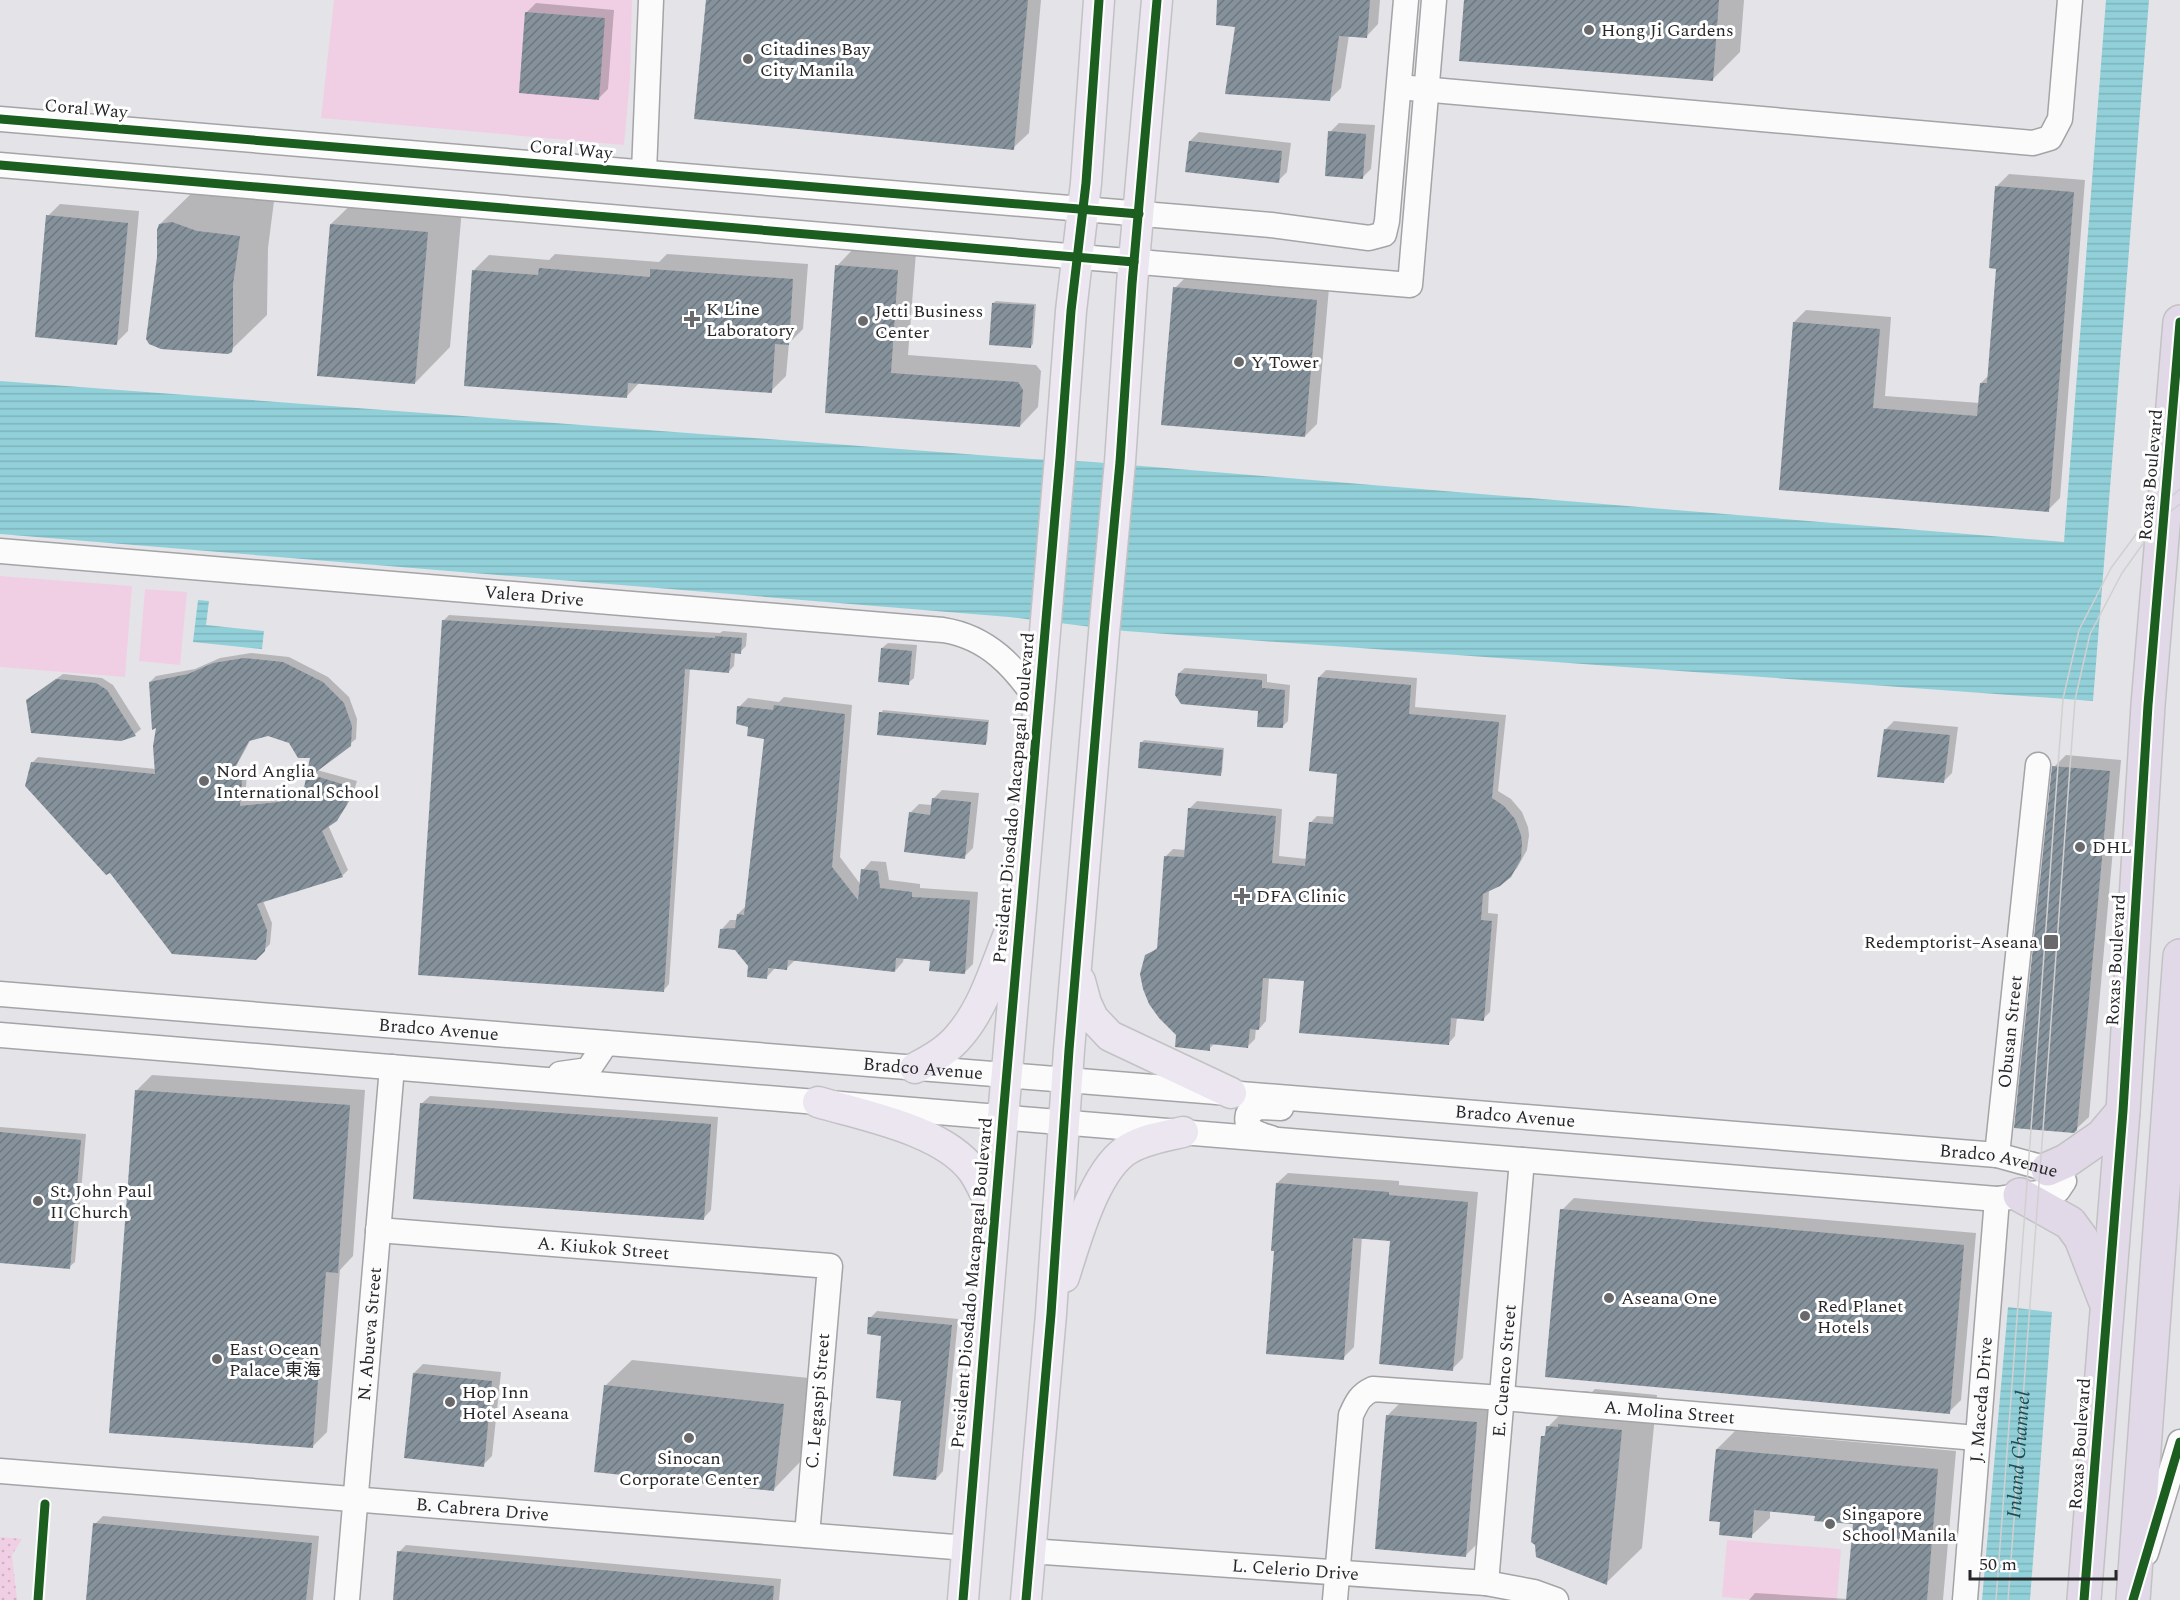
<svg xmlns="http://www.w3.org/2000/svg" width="2180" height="1600" font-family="Spectral,'Noto Sans SC',serif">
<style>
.grass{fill:#f0cfe4}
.park{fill:url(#park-dots)}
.water{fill:url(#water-rules)}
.shadow{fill:#0003;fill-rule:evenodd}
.building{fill:url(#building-hatch);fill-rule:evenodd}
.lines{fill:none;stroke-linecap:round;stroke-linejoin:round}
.minor-casing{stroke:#a4a4a7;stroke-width:27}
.major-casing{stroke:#c2c2c4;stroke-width:33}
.highway-casing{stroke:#c2c2c4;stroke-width:36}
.minor{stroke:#fbfbfc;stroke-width:24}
.major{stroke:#ebe6f0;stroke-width:30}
.highway{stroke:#e1d9e7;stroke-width:33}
.tram{stroke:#d0d0d0;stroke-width:1.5}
.cycleway-casing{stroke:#fff;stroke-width:13}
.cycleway{stroke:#1b5e20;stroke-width:9}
.poi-dot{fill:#69696c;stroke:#fff;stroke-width:2}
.labels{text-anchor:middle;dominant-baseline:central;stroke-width:6;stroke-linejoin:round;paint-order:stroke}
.poi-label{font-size:18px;fill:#27272a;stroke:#fff;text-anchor:start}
.street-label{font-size:18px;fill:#27272a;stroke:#fff}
.water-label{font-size:20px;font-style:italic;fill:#224b50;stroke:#fff}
</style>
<defs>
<pattern id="park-dots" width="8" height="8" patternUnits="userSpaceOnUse" patternTransform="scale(1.5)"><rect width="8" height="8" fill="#f0cfe4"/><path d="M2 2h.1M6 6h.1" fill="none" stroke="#ceb2c4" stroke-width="1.8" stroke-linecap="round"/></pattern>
<pattern id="water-rules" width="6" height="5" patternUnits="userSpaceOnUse" patternTransform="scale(1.5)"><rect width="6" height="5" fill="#92d0d9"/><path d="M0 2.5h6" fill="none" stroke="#7eb3ba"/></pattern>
<pattern id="building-hatch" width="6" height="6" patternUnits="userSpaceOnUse" patternTransform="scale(1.5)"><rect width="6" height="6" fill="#86929b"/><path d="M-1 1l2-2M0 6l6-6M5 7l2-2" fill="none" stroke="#6e777f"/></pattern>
</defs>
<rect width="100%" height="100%" fill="#e4e4e8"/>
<g class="grass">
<polygon points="334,0 632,0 630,78 624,145 321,118"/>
<polygon points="0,576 132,586 125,677 0,667"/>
<polygon points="145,589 187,592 180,665 139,661"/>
<polygon points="1727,1540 1841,1549 1837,1600 1757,1600 1722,1597"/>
</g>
<polygon class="park" points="0,1537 22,1539 12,1555 17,1600 0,1600"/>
<g class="water">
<polygon points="2106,0 2149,0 2093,701 1125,631 1009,617 0,534 0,381 1032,459 1093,462 2064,542"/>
<polygon points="198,600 209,601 206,625 264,631 262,649 193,642"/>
<polygon points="2008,1307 2052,1312 2030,1600 1982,1600"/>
</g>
<g class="shadow">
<polygon points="707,0 1041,0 1029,133 1013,148"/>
<polygon points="1219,0 1380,0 1378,24 1366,37 1349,35 1341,88 1329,100 1237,26"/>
<polygon points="1465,0 1744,0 1740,52 1712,80"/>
<polygon points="536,3 614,10 608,89 599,98 527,12"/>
<polygon points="1339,123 1375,125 1371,169 1362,178 1330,132"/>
<polygon points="1199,132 1291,143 1287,172 1278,181 1190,141"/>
<polygon points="2009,174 2085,180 2060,498 2048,510 1781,488 1794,322 1806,310 1891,317 1885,396 1980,403 1981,383 1989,375 1998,268 1997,186"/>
<polygon points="196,189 274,201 268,248 267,315 231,350 159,257 160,224"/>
<polygon points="367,189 463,197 450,347 415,383 331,224"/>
<polygon points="60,204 139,211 128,331 116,343 48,216"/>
<polygon points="855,247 916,252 908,355 1036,365 1041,371 1038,407 1020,426 827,412 837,266"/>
<polygon points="555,254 659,262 667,254 808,264 803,329 789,343 786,376 771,391 640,382 626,397 474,270 489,255 549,260"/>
<polygon points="1187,276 1329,288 1317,424 1305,436 1175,288"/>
<polygon points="996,301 1036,304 1033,344 1031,346 993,303"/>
<polygon points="449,615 720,633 723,631 747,633 746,646 740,652 735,652 734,666 729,671 690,668 669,984 664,990 443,621"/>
<polygon points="888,643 917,645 914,678 908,683 882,648"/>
<path d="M251,653L289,657L328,677L349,697L357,719L356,739L317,770L357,781L352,797L342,813L328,825L348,870L343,875L263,901L272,923L270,944L255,959L32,763L38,757L156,769L158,726L150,682L156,676L195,669L220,658ZM268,735L290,742L312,757L305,789L286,797L245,801L247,774L233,772L251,739Z"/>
<polygon points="1185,668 1267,674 1267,682 1290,685 1288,721 1282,727 1260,709 1179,673"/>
<polygon points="1326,670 1417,678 1415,707 1506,715 1498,791 1511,799 1522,812 1528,827 1529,835 1527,850 1517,868 1500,885 1489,890 1488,913 1498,914 1490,1012 1483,1019 1457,1017 1455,1036 1448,1044 1306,980 1269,977 1266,1021 1259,1029 1256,1028 1255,1039 1247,1047 1215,1043 1209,1049 1178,1034 1147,956 1159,946 1166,856 1173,849 1186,850 1190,808 1197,801 1282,809 1279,856 1307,859 1310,823 1317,816 1335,817 1339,772 1319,677"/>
<polygon points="63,674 102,678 113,685 141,729 135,734 120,740 27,700"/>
<polygon points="784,697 852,705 840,857 861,885 863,870 871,861 886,862 889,880 920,884 920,888 978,892 973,964 964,973 931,960 904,957 903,962 895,971 795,960 786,969 775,968 766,978 750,965 722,929 730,920 737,920 738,914 747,905 765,738 750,726 739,707 748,698 779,702"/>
<polygon points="883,710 989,720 987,741 985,744 881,713"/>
<polygon points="1894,721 1958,727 1952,773 1943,782 1885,730"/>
<polygon points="1144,740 1224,748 1222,772 1220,774 1141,743"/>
<polygon points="2066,755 2121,760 2089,1117 2076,1129 2054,767"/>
<polygon points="942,790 979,793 973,848 964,857 910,813 919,804 932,805 933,799"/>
<polygon points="152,1075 365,1090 353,1256 340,1270 327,1432 312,1447 137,1090"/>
<polygon points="430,1096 718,1117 711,1210 703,1219 421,1104"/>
<polygon points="0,1127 86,1134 75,1262 69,1267 0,1261"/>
<polygon points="1288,1173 1399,1181 1399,1185 1478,1192 1463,1358 1452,1369 1392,1239 1362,1237 1354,1347 1343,1358 1275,1250 1277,1183"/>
<polygon points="1574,1198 1976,1233 1961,1400 1949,1412 1562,1210"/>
<polygon points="877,1311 958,1319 943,1471 936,1479 903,1399 883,1334 870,1318"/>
<polygon points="632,1360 809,1378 800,1462 774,1489 605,1386"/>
<polygon points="423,1364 501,1372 492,1456 483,1465 414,1373"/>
<polygon points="1423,1380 1512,1387 1501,1520 1466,1555 1387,1416"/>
<polygon points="1595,1389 1657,1395 1642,1548 1606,1583 1543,1437 1547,1432 1548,1427 1583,1391 1592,1392"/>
<polygon points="1735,1431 1956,1451 1943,1600 1749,1600 1755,1593 1848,1599 1854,1523 1816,1514 1770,1510 1770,1518 1751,1536 1717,1449"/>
<polygon points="103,1516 319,1536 313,1600 87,1600 95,1524"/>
<polygon points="406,1545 781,1579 779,1600 394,1600 399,1552"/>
</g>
<g class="building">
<polygon points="706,0 1028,0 1014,150 694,119"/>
<polygon points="1217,0 1370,0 1367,38 1339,36 1330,101 1225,94 1235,27 1216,25"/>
<polygon points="1464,0 1719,0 1713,81 1459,61"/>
<polygon points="525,12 605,18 599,100 519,93"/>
<polygon points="1328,131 1366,134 1363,179 1325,176"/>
<polygon points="1189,141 1282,151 1279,183 1185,172"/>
<polygon points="1995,186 2074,192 2049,512 1779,490 1793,322 1880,329 1873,408 1977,416 1980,383 1987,383 1996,269 1989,268"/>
<polygon points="46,215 128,223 117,345 35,337"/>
<polygon points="172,222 197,231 240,236 233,284 233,347 232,352 228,354 161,349 149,344 146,339 157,257 157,230 159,224"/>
<polygon points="330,224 428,232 415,384 317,376"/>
<polygon points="835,265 898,270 891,373 1018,382 1023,390 1020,427 825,413"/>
<polygon points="539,268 650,277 650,269 793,279 789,345 775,344 772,393 628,383 627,398 464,386 472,270 538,275"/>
<polygon points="1173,287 1317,300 1305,437 1161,425"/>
<polygon points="992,303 1034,305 1031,348 989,345"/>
<polygon points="442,620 715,638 715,636 742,638 741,654 731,653 729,673 685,669 664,992 418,975"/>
<polygon points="881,648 912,651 909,685 878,682"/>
<path d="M244,658L283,662L323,682L344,703L352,726L351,746L312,775L352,787L347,804L337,821L322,831L343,877L257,904L267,930L265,951L256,960L172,954L110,873L106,875L25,786L31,762L155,774L153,746L156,728L152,730L149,682L188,674L213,663ZM268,736L289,743L298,758H310L304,788L295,797L279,802L240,806L242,779L229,778L249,741Z"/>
<polygon points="1178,673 1262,680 1262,688 1285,690 1283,728 1257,727 1258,711 1181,704 1175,695"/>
<polygon points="1318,677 1411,685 1409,714 1499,722 1492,798 1504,806 1515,819 1521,835 1522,843 1521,859 1511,877 1500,886 1483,894 1481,920 1492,921 1484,1021 1451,1018 1449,1045 1299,1033 1304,981 1263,978 1259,1030 1250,1029 1248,1048 1210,1044 1210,1051 1175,1047 1176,1035 1159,1018 1149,1004 1143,989 1140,974 1145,955 1157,949 1164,856 1184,857 1188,808 1276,816 1272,863 1305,866 1309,822 1333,824 1337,774 1309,771"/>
<polygon points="56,679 96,683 107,690 136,736 121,741 31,733 26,700"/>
<polygon points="774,705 845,714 832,867 858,900 861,869 878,871 880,888 912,892 912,897 970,900 965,974 929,971 930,961 896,958 895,972 788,960 787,970 768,968 767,979 747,977 748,966 735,950 718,948 720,929 735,928 737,914 744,915 764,739 747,736 748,727 736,724 737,706 773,710"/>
<polygon points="879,712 988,722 986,745 877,735"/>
<polygon points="1884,729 1950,735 1944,783 1877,777"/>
<polygon points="1140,742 1223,750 1221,776 1138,768"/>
<polygon points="2052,766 2110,771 2077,1130 2074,1133 2014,1128"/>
<polygon points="932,798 971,802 965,859 904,852 909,812 930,815"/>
<polygon points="135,1090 350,1105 338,1273 326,1272 313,1448 109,1433"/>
<polygon points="420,1103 711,1124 704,1220 413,1199"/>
<polygon points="0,1132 81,1140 70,1269 0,1263"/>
<polygon points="1276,1183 1389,1192 1389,1195 1468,1202 1453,1371 1379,1364 1390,1241 1353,1238 1344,1360 1266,1354 1274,1251 1271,1251"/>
<polygon points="1560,1209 1964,1245 1950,1414 1545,1377"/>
<polygon points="868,1317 952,1325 936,1480 893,1476 901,1401 876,1398 881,1336 867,1334"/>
<polygon points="413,1373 492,1381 484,1467 404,1458"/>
<polygon points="604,1385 784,1404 774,1491 594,1472"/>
<polygon points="1386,1415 1477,1422 1466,1557 1375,1549"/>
<polygon points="1558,1424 1622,1430 1607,1585 1536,1557 1535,1545 1531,1542 1541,1436 1545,1436 1546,1426 1558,1427"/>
<polygon points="1716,1449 1938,1469 1927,1600 1846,1600 1853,1524 1814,1521 1815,1516 1754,1510 1752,1538 1719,1535 1720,1522 1709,1521"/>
<polygon points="93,1523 312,1543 306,1600 86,1600"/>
<polygon points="397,1551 774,1586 773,1600 393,1600"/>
</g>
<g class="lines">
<defs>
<g id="minor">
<polyline points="1410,88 2033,143 2050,138 2060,119 2070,0"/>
<polyline points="0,119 1191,218 1271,225 1369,238 1384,234 1387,221 1406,0"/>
<polyline points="0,165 1410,285 1434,0"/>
<polyline points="644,172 651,0"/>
<path id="s1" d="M0,551L943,630C988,637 1015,667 1039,703"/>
<path id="s2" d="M0,994L1997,1155L2059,1172L2064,1181L2058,1190L1997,1199L0,1035"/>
<polyline points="560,1074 588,1070 606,1043"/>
<path d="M1271,1138C1258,1134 1244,1131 1248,1114L1258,1107L1281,1108"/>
<path id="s3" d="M1997,1155L2038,765"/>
<path id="s4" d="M378,1230L830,1266L807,1535"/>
<path id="s5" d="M0,1471L967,1548"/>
<path id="s6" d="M1030,1551L1486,1583L1534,1592L1556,1600"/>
<polyline points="2146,1553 2180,1442"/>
<path id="s7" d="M1486,1583L1522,1160"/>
<path id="s8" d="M347,1600L392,1067"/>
<path id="s9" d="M1335,1600L1351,1415C1357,1402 1360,1395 1373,1389L1502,1398L1977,1438"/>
<path id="s10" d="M1965,1600L1997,1199"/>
</g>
<g id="major">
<polyline points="1080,981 1086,1003 1093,1018 1110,1036 1231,1093"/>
<path d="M915,1068C932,1059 948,1050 960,1035C985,1006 996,964 1011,929"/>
<path d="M818,1102C865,1116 943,1130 973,1171C982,1184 988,1199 994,1213"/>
<path d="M1064,1277C1076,1240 1095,1167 1130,1148C1146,1139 1165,1136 1183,1132"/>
<polyline points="963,1600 1003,1117 1060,458 1071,311 1086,183 1099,0"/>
<polyline points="1026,1600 1051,1314 1069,1050 1104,633 1120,462 1132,284 1157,0"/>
</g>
<g id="highway">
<polyline points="2048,1169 2066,1161 2102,1136 2123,1111"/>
<polyline points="2020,1195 2070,1223 2081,1238 2105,1300"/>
<polyline points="2084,1600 2123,1111 2148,705 2180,322"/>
<polyline points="2133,1600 2180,956"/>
</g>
</defs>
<use href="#minor" class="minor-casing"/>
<use href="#major" class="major-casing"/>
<use href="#highway" class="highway-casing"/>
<use href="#minor" class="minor"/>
<use href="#major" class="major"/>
<use href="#highway" class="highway"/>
<g class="tram">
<polyline points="1996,1600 2063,699 2079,630 2111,568 2151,514 2180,489"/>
<path id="s11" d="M2008,1600L2075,700L2090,634L2122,573L2160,520L2180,504"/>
</g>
<defs>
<g id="cycleway">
<polyline points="0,119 1139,214"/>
<polyline points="0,165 1134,262"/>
<polyline points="38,1600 45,1504"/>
<polyline points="963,1600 1003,1117 1060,458 1071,311 1086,183 1099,0"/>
<polyline points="1026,1600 1051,1314 1069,1050 1104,633 1120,462 1132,284 1157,0"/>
<polyline points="2084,1600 2123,1111 2148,705 2180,322"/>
<polyline points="2133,1600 2180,1442"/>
</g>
</defs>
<use href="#cycleway" class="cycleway-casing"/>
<use href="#cycleway" class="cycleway"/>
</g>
<g class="poi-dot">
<circle cx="1589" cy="30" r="6"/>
<circle cx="748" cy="59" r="6"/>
<path d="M689 310h6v6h6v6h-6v6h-6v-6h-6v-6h6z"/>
<circle cx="863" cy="321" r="6"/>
<circle cx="1239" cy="362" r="6"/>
<circle cx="204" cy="781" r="6"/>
<circle cx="2080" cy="847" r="6"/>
<path d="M1239 887h6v6h6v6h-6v6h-6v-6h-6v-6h6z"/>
<rect x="2043" y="934" width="16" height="16" rx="3"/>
<circle cx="38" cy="1201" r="6"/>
<circle cx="1609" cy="1298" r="6"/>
<circle cx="1805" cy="1316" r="6"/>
<circle cx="217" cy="1359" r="6"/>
<circle cx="450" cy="1402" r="6"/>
<circle cx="689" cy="1438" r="6"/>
<circle cx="1830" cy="1524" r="6"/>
</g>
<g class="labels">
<g class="poi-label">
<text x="1601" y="30">Hong Ji Gardens</text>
<text x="760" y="49">Citadines Bay<tspan x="760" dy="21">City Manila</tspan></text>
<text x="706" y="309">K Line<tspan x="706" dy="21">Laboratory</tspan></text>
<text x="875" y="311">Jetti Business<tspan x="875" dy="21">Center</tspan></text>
<text x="1251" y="362">Y Tower</text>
<text x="216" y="771">Nord Anglia<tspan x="216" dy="21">International School</tspan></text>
<text x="2092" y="847">DHL</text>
<text x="1256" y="896">DFA Clinic</text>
<text x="2038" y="942" text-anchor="end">Redemptorist–Aseana</text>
<text x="50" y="1191">St. John Paul<tspan x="50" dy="21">II Church</tspan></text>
<text x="1621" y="1298">Aseana One</text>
<text x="1817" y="1306">Red Planet<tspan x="1817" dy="21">Hotels</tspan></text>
<text x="229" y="1349">East Ocean<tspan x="229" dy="21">Palace 東海</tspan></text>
<text x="462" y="1392">Hop Inn<tspan x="462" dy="21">Hotel Aseana</tspan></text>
<text x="689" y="1458" text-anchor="middle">Sinocan<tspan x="689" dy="21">Corporate Center</tspan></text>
<text x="1842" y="1514">Singapore<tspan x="1842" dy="21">School Manila</tspan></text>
</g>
<g class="street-label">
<text transform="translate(86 109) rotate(5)">Coral Way</text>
<text transform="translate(571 150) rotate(5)">Coral Way</text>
<text transform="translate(2151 475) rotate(-85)">Roxas Boulevard</text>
<text stroke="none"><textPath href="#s1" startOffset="536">Valera Drive</textPath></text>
<text transform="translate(1014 798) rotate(-85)">President Diosdado Macapagal Boulevard</text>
<text transform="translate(2116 960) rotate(-87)">Roxas Boulevard</text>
<text stroke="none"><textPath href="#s2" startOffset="440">Bradco Avenue</textPath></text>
<text stroke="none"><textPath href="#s3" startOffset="124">Obusan Street</textPath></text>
<text stroke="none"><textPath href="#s2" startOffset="926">Bradco Avenue</textPath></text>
<text stroke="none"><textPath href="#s2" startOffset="1520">Bradco Avenue</textPath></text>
<text stroke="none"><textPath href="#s2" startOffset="2006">Bradco Avenue</textPath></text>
<text stroke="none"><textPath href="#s4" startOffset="226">A. Kiukok Street</textPath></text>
<text transform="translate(972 1283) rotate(-85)">President Diosdado Macapagal Boulevard</text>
<text stroke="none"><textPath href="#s8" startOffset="267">N. Abueva Street</textPath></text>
<text stroke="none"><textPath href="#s7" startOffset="213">E. Cuenco Street</textPath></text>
<text stroke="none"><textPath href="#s10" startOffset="201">J. Maceda Drive</textPath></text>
<text transform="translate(818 1401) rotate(-85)">C. Legaspi Street</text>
<text stroke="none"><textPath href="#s9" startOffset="518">A. Molina Street</textPath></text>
<text transform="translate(2080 1444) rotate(-86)">Roxas Boulevard</text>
<text stroke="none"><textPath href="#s5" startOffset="484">B. Cabrera Drive</textPath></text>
<text stroke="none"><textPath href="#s6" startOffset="266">L. Celerio Drive</textPath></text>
</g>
<g class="water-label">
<text stroke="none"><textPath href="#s11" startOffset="146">Inland Channel</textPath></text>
</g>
</g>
<path d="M1970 1570v9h146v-9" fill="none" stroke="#27272a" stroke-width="3"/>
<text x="1979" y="1570" font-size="18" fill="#27272a" stroke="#ffffff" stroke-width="4.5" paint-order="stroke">50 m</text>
</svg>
